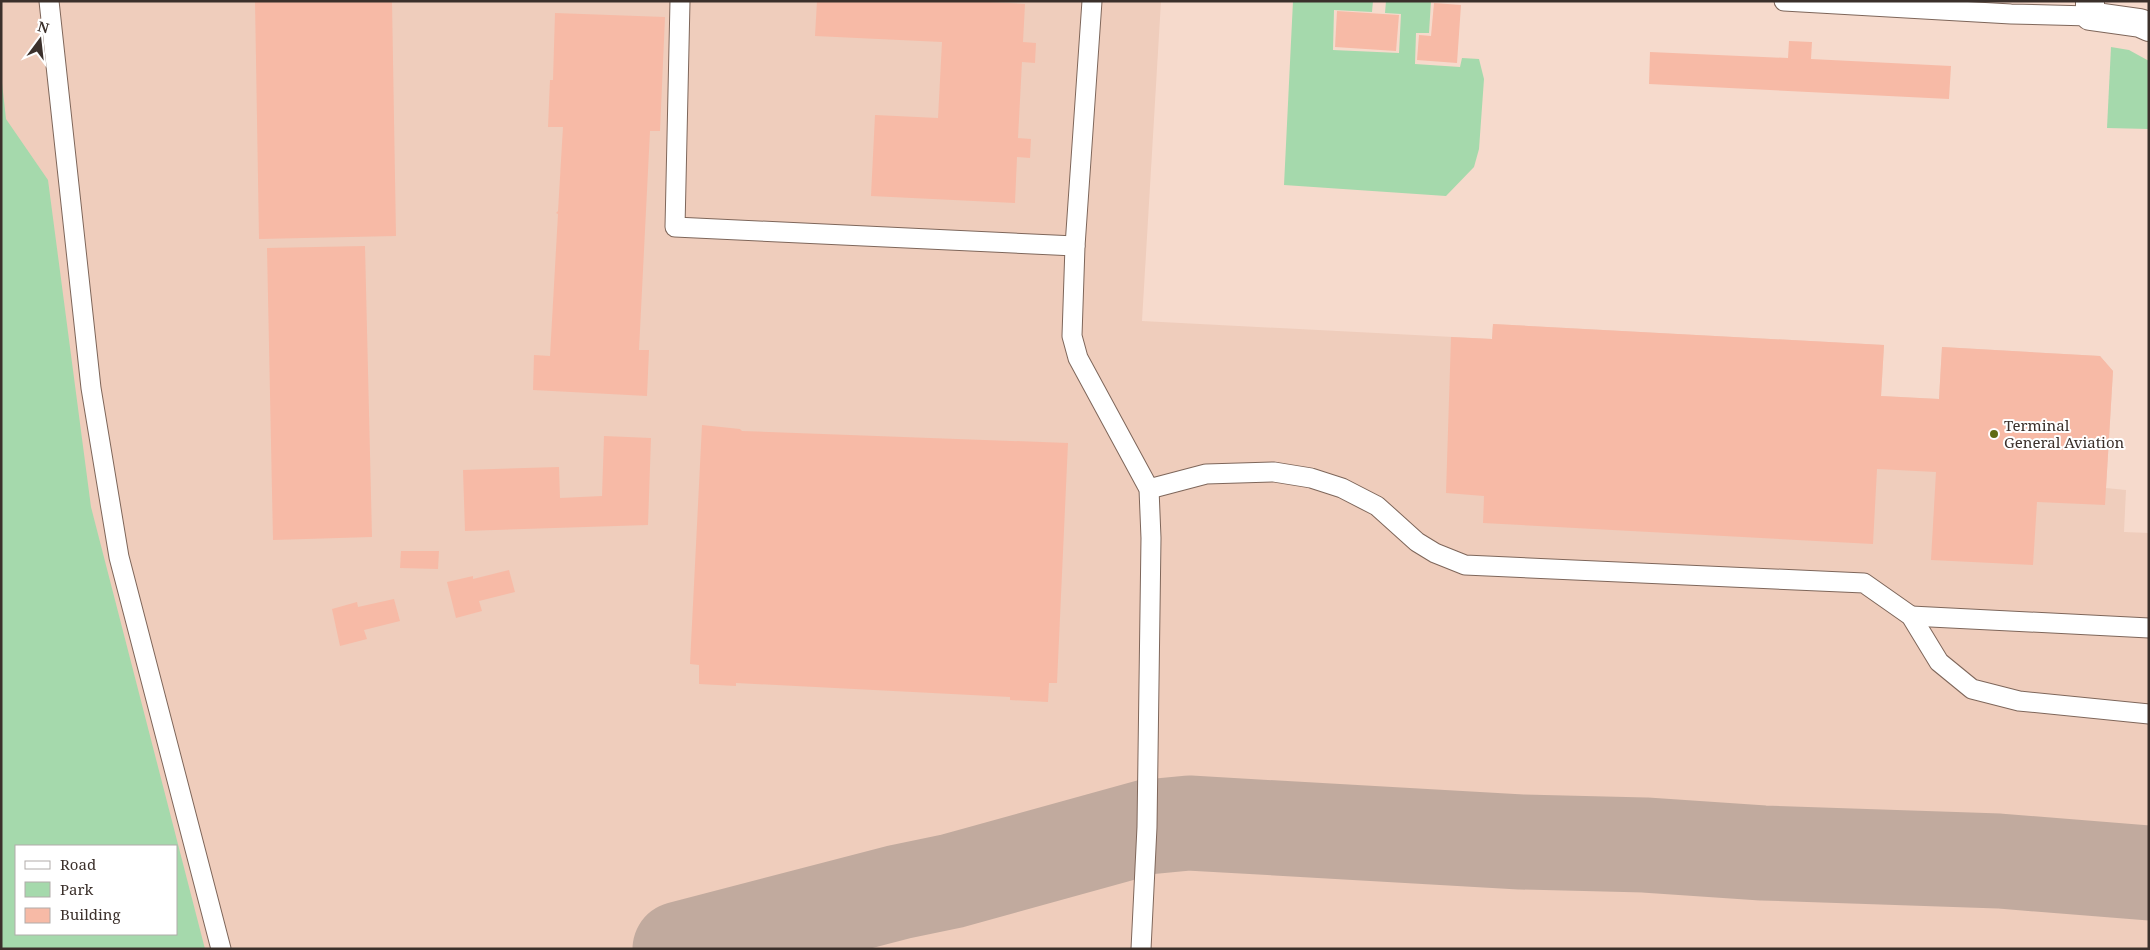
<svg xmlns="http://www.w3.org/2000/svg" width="2150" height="950" font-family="'Noto Serif',serif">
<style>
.built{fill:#efcdbc;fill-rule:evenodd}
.green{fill:#a5d9ac;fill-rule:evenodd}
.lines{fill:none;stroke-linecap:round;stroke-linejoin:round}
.taxiway{stroke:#c1aa9e;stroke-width:95}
.building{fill:#f7baa6}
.lane-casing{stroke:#7e665a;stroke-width:21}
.street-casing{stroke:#7e665a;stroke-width:30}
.lane{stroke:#fff;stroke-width:19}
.street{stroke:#fff;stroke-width:28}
.poi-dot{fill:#606b13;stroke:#fff;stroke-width:2}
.labels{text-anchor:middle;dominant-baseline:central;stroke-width:4;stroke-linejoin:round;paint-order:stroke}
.poi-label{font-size:15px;fill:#3b302b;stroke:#fff;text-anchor:start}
</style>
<rect width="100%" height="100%" fill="#f6dacc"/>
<path class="built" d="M1,1H1161L1142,321L1492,339L1493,324L1884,345L1881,396L1939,399L1942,347L2100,356L2113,371L2106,488L2126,490L2124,532L2149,533V949H1ZM16,846H176V934H16Z"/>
<g class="green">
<polygon points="1293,1 1373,1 1372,12 1334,10 1333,50 1399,53 1401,14 1385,13 1386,1 1431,1 1429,33 1416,33 1415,64 1460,67 1462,58 1479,59 1484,79 1479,149 1474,167 1446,196 1284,185"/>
<polygon points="2111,47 2129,50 2149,61 2149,129 2107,128"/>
<path d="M1,74L6,119L48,180L91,507L205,949H1ZM16,846H176V934H16Z"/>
</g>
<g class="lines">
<polyline class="taxiway" points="680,949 899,892 952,881 1147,827 1189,823 1521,842 1645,845 1763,853 1999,861 2149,873"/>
</g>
<g class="building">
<polygon points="255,1 392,1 396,236 259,239"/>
<polygon points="817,1 970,1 1025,4 1023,42 1036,43 1035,63 1022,62 1018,138 1031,139 1030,158 1017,157 1015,203 871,196 875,115 938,118 942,42 815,36"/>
<polygon points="1434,3 1461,5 1457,63 1417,60 1419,35 1431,36"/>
<polygon points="1337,11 1399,15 1396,51 1335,47"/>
<polygon points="555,13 665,17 660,131 650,131 639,350 649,350 647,396 533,390 534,355 550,356 558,214 556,213 558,211 563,127 548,127 550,80 553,80"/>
<polygon points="1789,41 1812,42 1811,59 1951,66 1949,99 1649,84 1650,52 1788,58"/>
<polygon points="365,246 372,537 273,540 267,248"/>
<polygon points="1493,324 1884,345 1881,396 1939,399 1942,347 2100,356 2113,371 2105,505 2037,502 2033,565 1931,560 1936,472 1877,469 1873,544 1483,523 1484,496 1446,493 1451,337 1492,339"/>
<polygon points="702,425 740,429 742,431 1068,443 1057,683 1049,683 1048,702 1010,700 1010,697 736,683 736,686 699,684 699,665 690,664"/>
<polygon points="604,436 651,438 648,525 465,531 463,470 559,467 560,498 602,496"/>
<polygon points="401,551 439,551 438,569 400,568"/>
<polygon points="509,570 515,592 479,601 482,611 456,618 447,582 473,576 473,579"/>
<polygon points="394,599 400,621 364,630 367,639 340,646 332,609 357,602 358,607"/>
</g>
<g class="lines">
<defs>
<g id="lane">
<polyline points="49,1 91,388 119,557 221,949"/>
<polyline points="680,1 675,227 1075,246"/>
<polyline points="1092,1 1075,246 1072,336 1078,358 1149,489 1151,538 1147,827 1141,949"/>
<polyline points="1784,1 2011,14 2090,16"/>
<polyline points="1149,489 1206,474 1274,472 1311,478 1342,488 1377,506 1417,542 1435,553 1465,565 1864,583 1911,616 1939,662 1972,689 2019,701 2149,714"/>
<polyline points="1911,616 2149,628"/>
</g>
<polyline id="street" points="2090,1 2090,16 2140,23 2149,27"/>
</defs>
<use href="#lane" class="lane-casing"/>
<use href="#street" class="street-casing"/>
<use href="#lane" class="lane"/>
<use href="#street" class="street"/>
</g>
<circle class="poi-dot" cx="1994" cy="434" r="5"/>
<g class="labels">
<g class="poi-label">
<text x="2004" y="425">Terminal<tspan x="2004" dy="17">General Aviation</tspan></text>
</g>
</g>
<rect width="2150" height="950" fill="none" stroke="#3b302b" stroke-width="5"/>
<rect x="15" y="845" width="162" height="90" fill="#ffffff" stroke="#b1acaa"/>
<rect x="25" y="861" width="25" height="8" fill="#ffffff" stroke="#b1acaa"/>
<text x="60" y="870" font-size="15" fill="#3b302b">Road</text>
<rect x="25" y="882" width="25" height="15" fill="#a5d9ac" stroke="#b1acaa"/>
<text x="60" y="895" font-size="15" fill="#3b302b">Park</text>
<rect x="25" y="908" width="25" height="15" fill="#f7baa6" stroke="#b1acaa"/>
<text x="60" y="920" font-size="15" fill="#3b302b">Building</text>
<g transform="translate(40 40) rotate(15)" stroke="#ffffff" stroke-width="4" paint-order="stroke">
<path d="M0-4L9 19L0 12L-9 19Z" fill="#3b302b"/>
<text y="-8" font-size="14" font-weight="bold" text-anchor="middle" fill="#3b302b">N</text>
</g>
</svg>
